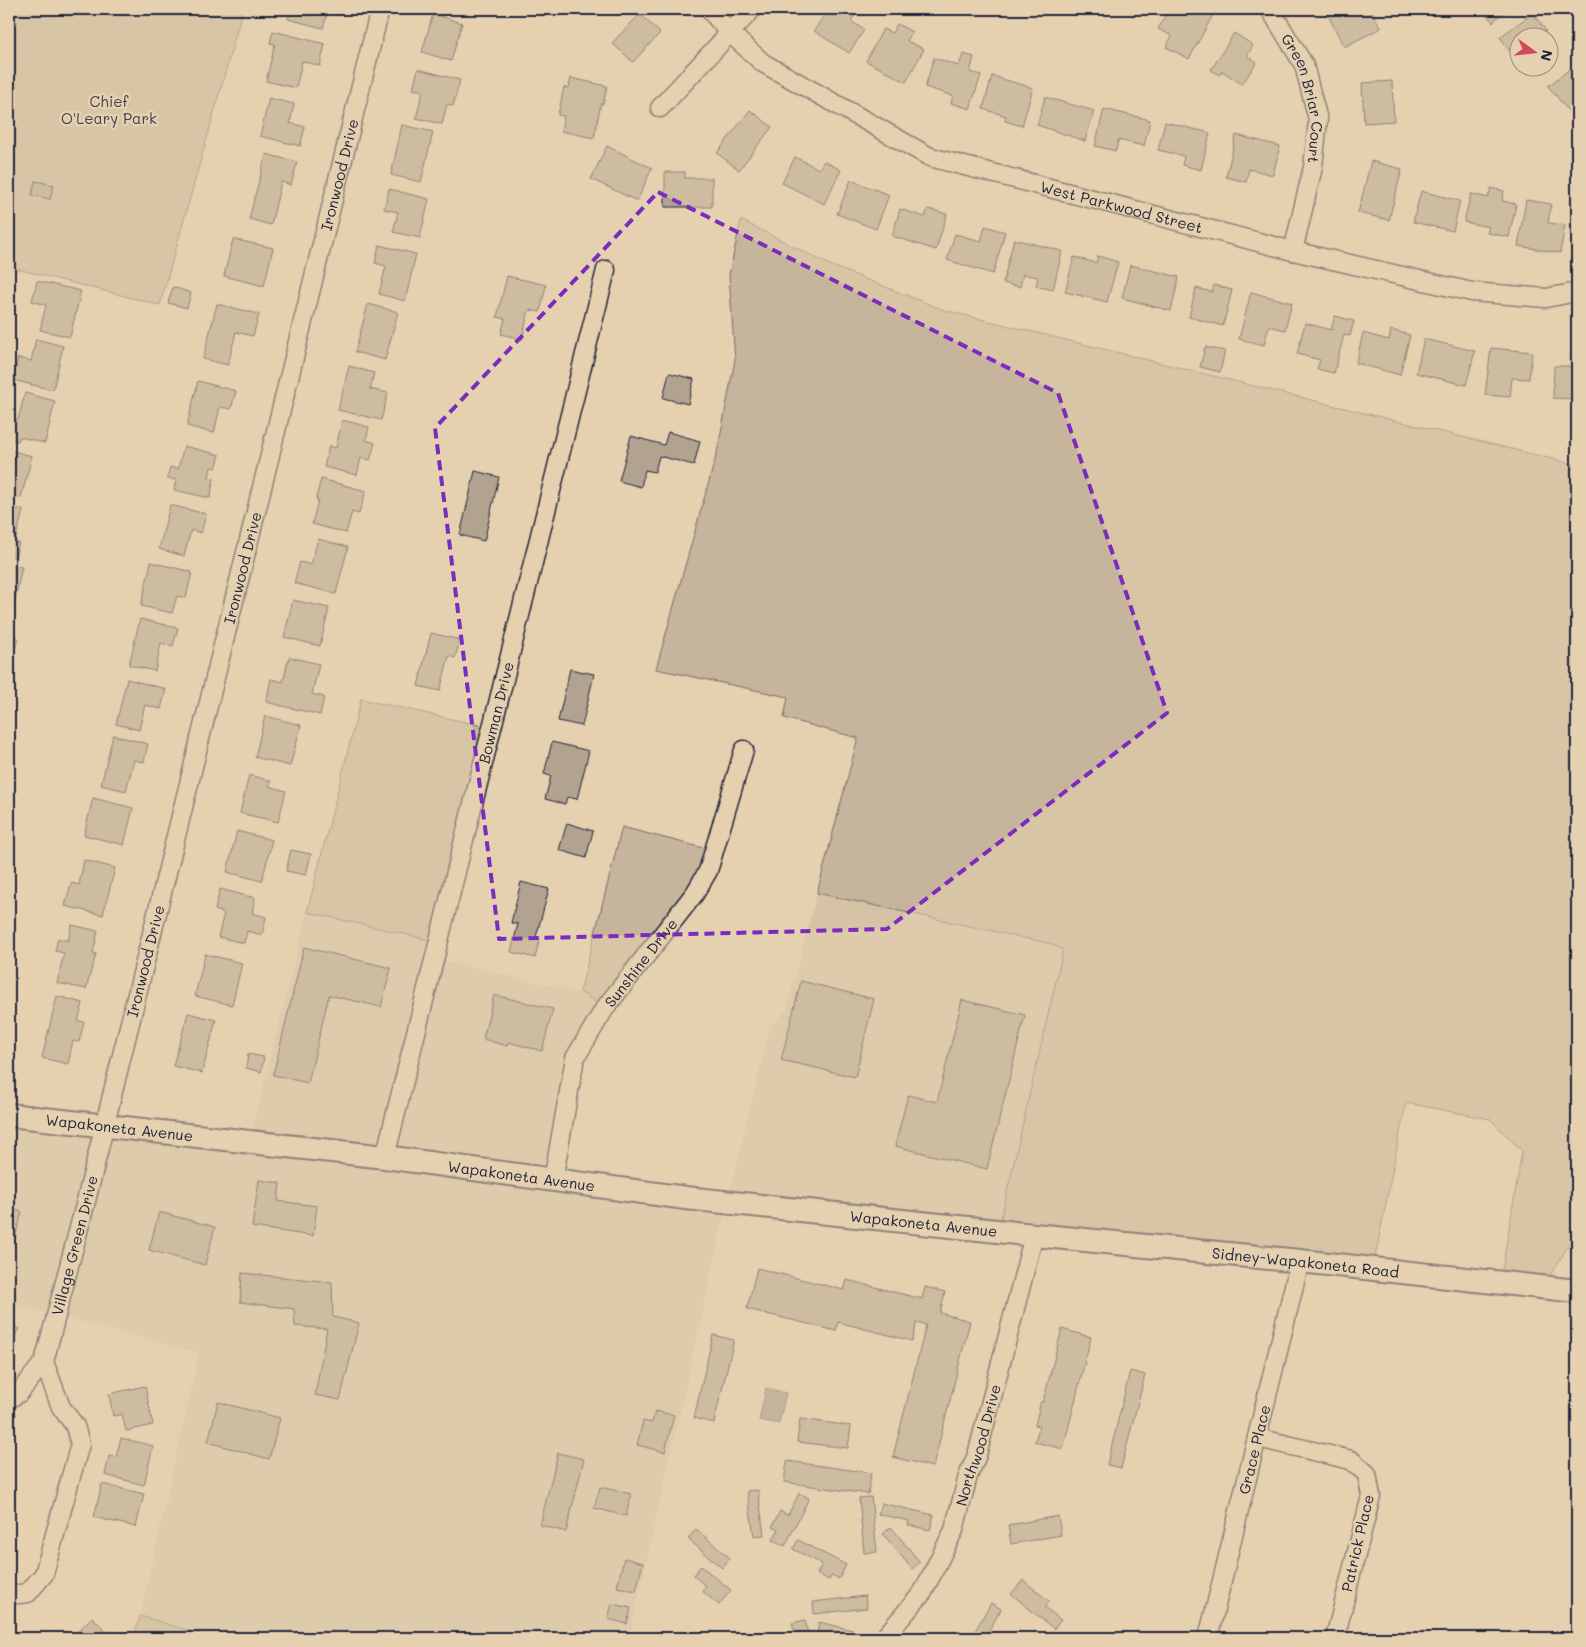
<svg xmlns="http://www.w3.org/2000/svg" width="1586" height="1647" font-family="Mali,sans-serif">
<style>
.built{fill:#d6c3a6}
.green{fill:#c6b59c;stroke:#746c6c}
.water{fill:#9c9084;stroke:#6b6467}
.building{fill:#b2a391;stroke:#22223b}
.lines{fill:none;stroke-linecap:round;stroke-linejoin:round}
.minor-casing{stroke:#22223b;stroke-width:21}
.major-casing{stroke:#22223b;stroke-width:26}
.minor{stroke:#e5d1af;stroke-width:18}
.major{stroke:#e5d1af;stroke-width:22}
.marked{fill:none;stroke:#7b2cbf;stroke-width:4;stroke-dasharray:10 6;stroke-linejoin:round}
.labels{text-anchor:middle;dominant-baseline:central;stroke-width:5;stroke-linejoin:round;paint-order:stroke}
.street-label{font-size:15px;fill:#22223b;stroke:#e5d1af}
.park-label{font-size:15px;fill:#433f4e;stroke:#e5d1af}
</style>
<rect width="100%" height="100%" fill="#e5d1af"/>
<filter id="ink" filterUnits="userSpaceOnUse"><feTurbulence type="fractalNoise" baseFrequency=".02" numOctaves="2"/><feDisplacementMap in="SourceGraphic" scale="10" xChannelSelector="R" yChannelSelector="G"/><feConvolveMatrix kernelMatrix="1 2 1 2 8 2 1 2 1" color-interpolation-filters="sRGB"/></filter>
<g filter="url(#ink)">
<polygon class="built" points="817,893 1052,944 1063,950 998,1231 727,1203 629,1638 214,1638 140,1616 199,1353 9,1303 9,1115 249,1142 307,912 439,942 435,959 580,992 605,1008 575,1058 553,1180 727,1203 770,1026 786,1011"/>
<g class="green">
<polygon points="9,9 243,9 160,305 9,267"/>
<polygon points="741,220 830,265 944,310 1577,465 1577,1232 1543,1287 1500,1282 1522,1151 1490,1119 1406,1103 1373,1268 998,1231 1063,950 1052,944 817,893 858,738 784,718 788,697 656,669 717,453 735,360 729,275"/>
<polygon points="361,699 492,728 439,942 307,912"/>
<polygon points="622,827 715,851 605,1008 580,992"/>
<polygon points="140,1616 214,1638 134,1638"/>
</g>
<polygon class="water" points="766,1388 786,1393 779,1424 759,1420"/>
<g class="building">
<polygon points="291,9 333,9 332,11 328,10 323,28 288,19"/>
<polygon points="828,9 859,9 851,21 864,30 849,53 814,31"/>
<polygon points="1169,9 1200,9 1213,15 1189,59 1166,47 1172,36 1158,29"/>
<polygon points="1325,9 1378,9 1372,12 1381,28 1344,47"/>
<polygon points="1480,9 1507,9 1493,22"/>
<polygon points="1533,13 1546,31 1539,36 1540,38 1518,38 1518,63 1500,37"/>
<polygon points="433,14 462,23 451,61 422,52"/>
<polygon points="640,14 660,33 633,62 612,43"/>
<polygon points="897,24 912,32 907,41 924,49 906,82 866,61 883,29 892,33"/>
<polygon points="273,31 325,44 320,66 302,61 296,88 266,81 275,44 270,43"/>
<polygon points="1234,33 1253,45 1247,56 1257,62 1242,84 1222,71 1220,75 1211,70"/>
<polygon points="963,54 974,57 970,72 981,75 970,109 951,103 953,96 925,87 934,58 959,66"/>
<polygon points="1522,68 1536,68 1527,74"/>
<polygon points="1571,68 1577,76 1577,115 1574,118 1548,86"/>
<polygon points="418,69 460,80 453,106 447,104 442,124 416,118 423,91 413,89"/>
<polygon points="992,76 1033,88 1022,126 1005,121 1006,116 983,109"/>
<polygon points="571,78 607,86 603,104 601,103 594,138 561,131 564,116 558,115 564,87 569,88"/>
<polygon points="1392,81 1394,121 1364,123 1362,83"/>
<polygon points="1045,97 1094,111 1085,141 1037,125"/>
<polygon points="269,98 294,104 290,123 305,127 300,146 260,136"/>
<polygon points="1104,109 1150,120 1144,146 1118,140 1116,151 1095,146"/>
<polygon points="750,110 772,127 739,170 717,153"/>
<polygon points="1165,122 1210,133 1201,170 1182,165 1184,156 1158,150"/>
<polygon points="402,125 433,132 421,182 391,175"/>
<polygon points="1236,135 1280,146 1273,175 1249,169 1246,182 1226,177"/>
<polygon points="607,146 652,168 637,201 591,179"/>
<polygon points="266,154 297,162 291,185 281,182 271,225 249,219"/>
<polygon points="795,157 819,169 824,161 841,170 824,204 782,183"/>
<polygon points="1371,161 1402,169 1389,220 1358,213"/>
<polygon points="665,172 685,172 685,178 712,178 712,207 665,207"/>
<polygon points="851,180 889,195 876,229 837,214"/>
<polygon points="35,181 54,185 50,199 32,195"/>
<polygon points="1491,188 1504,191 1502,201 1516,204 1509,237 1487,233 1489,227 1464,222 1471,194 1488,198"/>
<polygon points="389,189 429,199 420,238 393,232 398,212 384,209"/>
<polygon points="1421,191 1460,201 1453,231 1413,222"/>
<polygon points="1526,200 1551,204 1548,223 1565,225 1560,253 1518,246"/>
<polygon points="900,209 925,217 928,209 947,214 936,250 892,236"/>
<polygon points="985,226 1005,232 993,274 947,260 955,234 981,241"/>
<polygon points="233,239 273,248 264,286 224,276"/>
<polygon points="1014,239 1062,251 1053,290 1036,286 1038,277 1023,274 1020,287 1003,283"/>
<polygon points="379,245 416,254 405,301 379,294 386,266 375,263"/>
<polygon points="1098,256 1118,262 1107,302 1065,292 1074,257 1096,263"/>
<polygon points="1130,265 1179,277 1171,311 1122,298"/>
<polygon points="507,276 546,285 540,312 529,310 522,339 501,334 505,319 497,317"/>
<polygon points="37,281 81,291 70,337 40,330 46,305 32,301"/>
<polygon points="1214,285 1232,290 1223,326 1189,317 1196,288 1212,292"/>
<polygon points="173,287 191,293 187,308 168,303"/>
<polygon points="1251,292 1292,303 1285,330 1269,326 1264,345 1239,339"/>
<polygon points="217,304 259,314 253,336 236,332 228,365 203,359"/>
<polygon points="368,304 398,312 385,360 355,352"/>
<polygon points="1335,316 1354,321 1350,336 1344,335 1334,373 1317,369 1320,360 1297,354 1305,323 1331,330"/>
<polygon points="1391,330 1410,335 1400,375 1356,363 1363,333 1389,340"/>
<polygon points="36,339 63,346 53,390 13,380 18,358 31,361"/>
<polygon points="1424,339 1475,351 1466,385 1416,373"/>
<polygon points="1205,347 1225,351 1220,372 1200,367"/>
<polygon points="1491,348 1532,352 1529,379 1512,378 1510,397 1485,395"/>
<polygon points="1571,352 1577,352 1577,399 1553,398 1554,366 1571,366"/>
<polygon points="349,366 374,373 370,389 388,393 381,420 338,410"/>
<polygon points="669,373 694,379 688,404 663,398"/>
<polygon points="198,381 236,391 231,409 220,407 214,433 187,426"/>
<polygon points="25,393 55,401 45,443 20,437 18,441 9,439 9,418 18,420"/>
<polygon points="342,420 369,427 366,440 375,443 370,460 361,458 357,475 324,467 329,446 336,448"/>
<polygon points="668,432 700,441 694,465 659,456 655,472 645,470 641,487 619,481 631,436 664,445"/>
<polygon points="184,446 220,455 216,468 211,467 209,477 214,478 210,498 174,490 176,480 167,478 170,467 178,469"/>
<polygon points="9,450 32,456 21,498 9,495"/>
<polygon points="475,471 499,477 484,541 460,535"/>
<polygon points="321,479 366,491 359,514 352,512 346,533 312,524 318,500 316,499"/>
<polygon points="170,505 206,514 201,533 191,530 184,556 159,549"/>
<polygon points="9,507 23,510 15,542 19,543 15,557 9,555"/>
<polygon points="318,539 348,547 336,594 294,583 300,562 311,565"/>
<polygon points="151,562 192,572 186,598 177,596 172,613 141,606"/>
<polygon points="9,564 22,567 12,614 9,614"/>
<polygon points="293,600 329,608 320,646 284,637"/>
<polygon points="140,619 178,628 173,646 161,643 155,671 129,665"/>
<polygon points="9,633 19,639 9,659"/>
<polygon points="431,633 460,640 455,658 449,656 440,691 418,686"/>
<polygon points="289,657 319,664 312,694 324,697 320,715 266,702 271,679 283,682"/>
<polygon points="570,669 594,674 582,726 558,721"/>
<polygon points="127,679 166,689 161,709 145,705 139,730 116,724"/>
<polygon points="265,716 301,725 290,766 255,757"/>
<polygon points="113,735 148,744 144,762 134,760 126,791 101,785"/>
<polygon points="552,742 589,751 577,799 567,797 565,804 545,799 551,776 544,774"/>
<polygon points="249,775 271,781 269,786 286,791 278,822 240,813"/>
<polygon points="93,798 133,808 124,845 84,835"/>
<polygon points="567,823 593,831 586,858 559,850"/>
<polygon points="237,831 272,840 262,881 227,872"/>
<polygon points="291,850 311,854 306,875 286,871"/>
<polygon points="84,860 115,868 103,915 65,906 71,883 79,885"/>
<polygon points="521,882 549,889 536,937 540,938 535,958 511,952 518,924 511,923"/>
<polygon points="220,889 255,898 252,913 266,917 262,935 247,931 244,943 218,937 224,913 215,910"/>
<polygon points="72,925 98,931 93,953 96,954 86,989 57,983 64,953 55,951 58,938 68,941"/>
<polygon points="304,947 391,968 381,1007 329,995 308,1083 273,1075"/>
<polygon points="205,954 242,963 232,1005 195,996"/>
<polygon points="801,981 874,999 855,1077 781,1060"/>
<polygon points="494,995 553,1009 542,1051 508,1042 507,1046 483,1039"/>
<polygon points="57,996 83,1003 78,1021 84,1022 79,1042 73,1041 68,1064 42,1058"/>
<polygon points="962,1000 1025,1015 987,1169 895,1146 908,1095 937,1102"/>
<polygon points="188,1013 216,1020 202,1073 173,1066"/>
<polygon points="248,1054 264,1057 261,1072 246,1068"/>
<polygon points="259,1180 280,1183 278,1201 317,1206 313,1236 252,1227"/>
<polygon points="9,1208 22,1212 10,1257 9,1256"/>
<polygon points="159,1212 215,1227 205,1265 149,1250"/>
<polygon points="757,1268 844,1290 847,1280 922,1299 925,1287 945,1292 940,1313 970,1321 933,1467 893,1457 926,1325 917,1322 912,1341 838,1322 836,1331 747,1309"/>
<polygon points="242,1273 332,1282 333,1317 359,1323 340,1400 315,1395 327,1329 295,1326 294,1309 240,1302"/>
<polygon points="9,1323 19,1329 9,1345"/>
<polygon points="1062,1329 1091,1337 1063,1449 1035,1442 1039,1426 1035,1425 1041,1401 1043,1402"/>
<polygon points="713,1335 734,1340 714,1423 694,1418"/>
<polygon points="1130,1371 1145,1375 1121,1468 1107,1465"/>
<polygon points="145,1386 153,1425 126,1431 122,1414 113,1416 109,1394"/>
<polygon points="218,1402 280,1418 269,1459 208,1442"/>
<polygon points="655,1411 674,1415 665,1452 637,1445 643,1421 652,1423"/>
<polygon points="800,1419 851,1426 848,1448 797,1442"/>
<polygon points="121,1438 153,1446 144,1485 105,1475 109,1456 116,1457"/>
<polygon points="558,1453 584,1459 566,1532 540,1525"/>
<polygon points="787,1461 871,1473 868,1494 784,1482"/>
<polygon points="102,1484 144,1494 136,1527 94,1517"/>
<polygon points="600,1487 631,1494 626,1516 594,1508"/>
<polygon points="758,1490 764,1535 754,1536 747,1491"/>
<polygon points="799,1493 809,1498 785,1546 773,1540 778,1530 772,1527 780,1511 788,1515"/>
<polygon points="871,1497 877,1552 864,1553 859,1498"/>
<polygon points="881,1503 934,1515 930,1530 908,1525 909,1521 878,1514"/>
<polygon points="1058,1516 1061,1535 1011,1544 1008,1525"/>
<polygon points="891,1527 920,1562 912,1569 883,1534"/>
<polygon points="696,1529 730,1558 722,1568 688,1539"/>
<polygon points="798,1540 846,1565 839,1579 832,1575 829,1580 817,1574 822,1564 793,1549"/>
<polygon points="624,1558 643,1563 636,1591 617,1587"/>
<polygon points="701,1566 731,1590 719,1605 702,1591 706,1586 693,1575"/>
<polygon points="1023,1580 1050,1602 1045,1607 1061,1620 1054,1629 1011,1594"/>
<polygon points="865,1596 867,1608 814,1614 813,1602"/>
<polygon points="991,1603 1001,1609 985,1638 971,1638"/>
<polygon points="612,1604 631,1608 627,1624 608,1619"/>
<polygon points="92,1617 113,1638 71,1638"/>
<polygon points="805,1620 809,1638 796,1638 792,1623"/>
<polygon points="819,1622 869,1634 868,1638 836,1638 817,1634"/>
</g>
<g class="lines">
<defs>
<g id="minor">
<path id="s1" d="M709,9L730,33L763,63L930,157L1293,251L1472,292L1546,298L1577,292"/>
<path id="s2" d="M1270,9L1304,65L1318,120L1313,167L1293,251"/>
<polyline points="660,108 752,9"/>
<path id="s3" d="M385,1157L606,270"/>
<path id="s4" d="M553,1180L575,1058L605,1008L695,893L708,871L744,750"/>
<path id="s5" d="M9,1399L19,1393L44,1362L86,1201L380,9"/>
<polyline points="1258,1438 1351,1460 1367,1474 1371,1496 1335,1638"/>
<polyline points="9,1595 28,1593 44,1574 80,1444 75,1426 61,1407 44,1362"/>
<path id="s6" d="M884,1638L923,1592L954,1530L968,1476L977,1455L1034,1235"/>
<path id="s7" d="M1208,1638L1300,1261"/>
</g>
<g id="major">
<path id="s8" d="M9,1115L385,1157L686,1198L1034,1235L1300,1261L1577,1291"/>
</g>
</defs>
<use href="#minor" class="minor-casing"/>
<use href="#major" class="major-casing"/>
<use href="#minor" class="minor"/>
<use href="#major" class="major"/>
</g>
</g>
<path d="M0 0H1586V1647H0ZM658,192L1058,393L1167,713L887,929L499,939L435,428Z" fill="#e5d1af" fill-opacity=".55" fill-rule="evenodd"/>
<path class="marked" d="M658,192L1058,393L1167,713L887,929L499,939L435,428Z"/>
<g class="labels">
<g class="street-label">
<text stroke="none"><textPath href="#s2" startOffset="98">Green Briar Court</textPath></text>
<text stroke="none"><textPath href="#s5" startOffset="1275">Ironwood Drive</textPath></text>
<text stroke="none"><textPath href="#s1" startOffset="466">West Parkwood Street</textPath></text>
<text stroke="none"><textPath href="#s5" startOffset="870">Ironwood Drive</textPath></text>
<text stroke="none"><textPath href="#s3" startOffset="458">Bowman Drive</textPath></text>
<text stroke="none"><textPath href="#s5" startOffset="465">Ironwood Drive</textPath></text>
<text stroke="none"><textPath href="#s4" startOffset="240">Sunshine Drive</textPath></text>
<text stroke="none"><textPath href="#s8" startOffset="111">Wapakoneta Avenue</textPath></text>
<text stroke="none"><textPath href="#s8" startOffset="516">Wapakoneta Avenue</textPath></text>
<text stroke="none"><textPath href="#s8" startOffset="921">Wapakoneta Avenue</textPath></text>
<text stroke="none"><textPath href="#s5" startOffset="172">Village Green Drive</textPath></text>
<text stroke="none"><textPath href="#s8" startOffset="1305">Sidney-Wapakoneta Road</textPath></text>
<text stroke="none"><textPath href="#s6" startOffset="218">Northwood Drive</textPath></text>
<text stroke="none"><textPath href="#s7" startOffset="194">Grace Place</textPath></text>
<text transform="translate(1357 1543) rotate(-77)">Patrick Place</text>
</g>
<g class="park-label">
<text x="109" y="101">Chief<tspan x="109" dy="17">O'Leary Park</tspan></text>
</g>
</g>
<rect width="1586" height="1647" fill="none" stroke="#e5d1af" stroke-width="30"/>
<rect x="15" y="15" width="1556" height="1617" fill="none" stroke="#22223b" stroke-width="2" filter="url(#ink)"/>
<g transform="translate(1534 52) rotate(105)"><circle r="24" fill="#e5d1af" stroke="#978b81"/>
<path d="M0-4L9 19L0 12L-9 19Z" fill="#d1495b"/>
<text y="-8" font-size="14" font-weight="bold" text-anchor="middle" fill="#22223b">N</text>
</g>
</svg>
